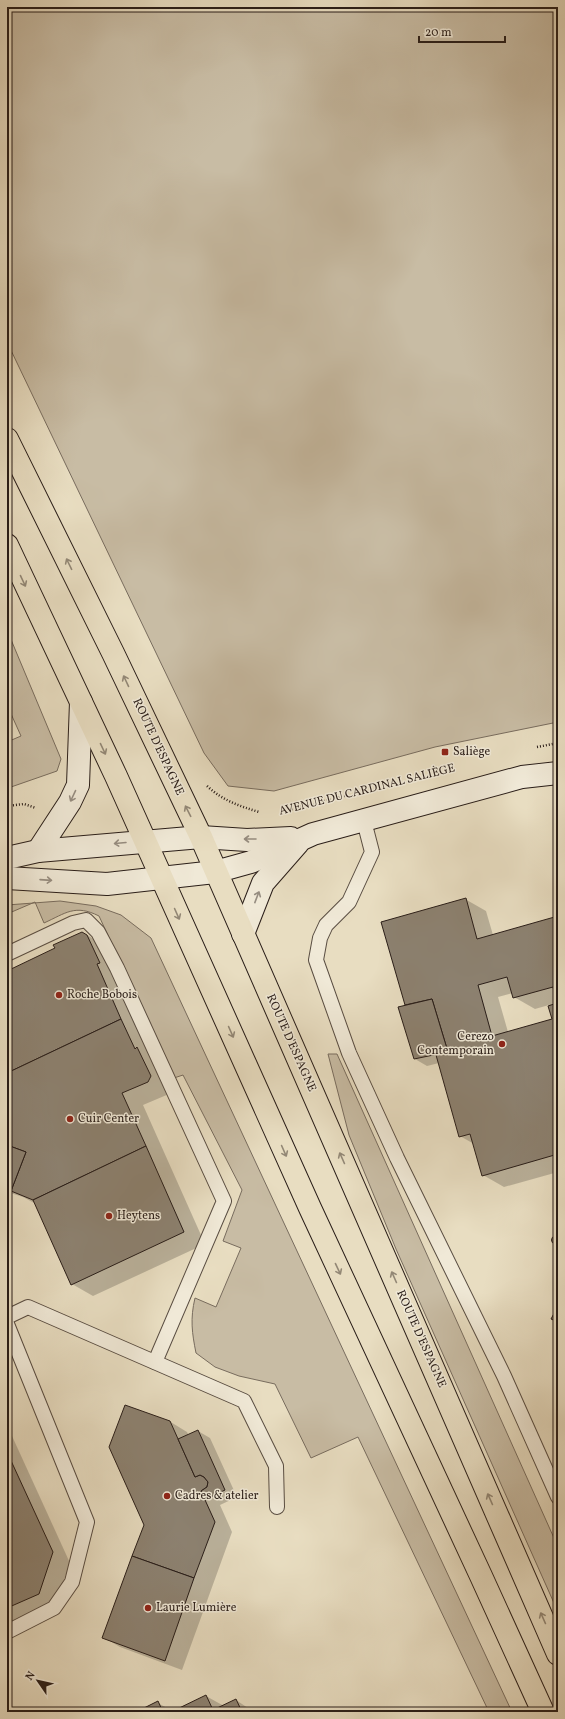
<svg xmlns="http://www.w3.org/2000/svg" width="565" height="1719" font-family="Vollkorn,serif">
<style>
.green{fill:#c8bca4;stroke:#786c5e}
.shadow{fill:#0003;fill-rule:evenodd}
.building{fill:#8c8170;stroke:#291d18;fill-rule:evenodd}
.lines{fill:none;stroke-linecap:round;stroke-linejoin:round}
.lane-casing{stroke:#594d42;stroke-width:16}
.secondary-casing{stroke:#291d18;stroke-width:24}
.primary-casing{stroke:#291d18;stroke-width:24}
.path{stroke:#291d18;stroke-width:2.5;stroke-dasharray:1 2;stroke-linecap:butt}
.lane{stroke:#f0e9d7;stroke-width:14}
.secondary{stroke:#f0e9d7;stroke-width:22}
.primary{stroke:#e8ddc1;stroke-width:22}
.oneway{stroke:#928775}
.oneway2{stroke:#968d81}
.poi-dot{fill:#8f2418;stroke:#f0e9d7;stroke-width:1.5}
.labels{text-anchor:middle;dominant-baseline:central;stroke-width:3;stroke-linejoin:round;paint-order:stroke}
.street-label{font-size:12px;fill:#291d18;stroke:#f0e9d7}
.poi-label{font-size:12px;fill:#291d18;stroke:#f0e9d7;text-anchor:start}
</style>
<rect width="100%" height="100%" fill="#e8ddc1"/>
<filter id="stains"><feTurbulence type="fractalNoise" baseFrequency=".005" numOctaves="4"/><feColorMatrix values="0 0 0 0 .2 0 0 0 0 .09 0 0 0 0 .02 0 0 0 .5 -.17"/></filter>
<radialGradient id="worn" r=".72"><stop offset=".6" stop-color="#630" stop-opacity="0"/><stop offset="1" stop-color="#630" stop-opacity=".3"/></radialGradient>
<g class="green">
<polygon points="7,7 558,7 558,722 435,747 274,791 228,786 204,753 7,342"/>
<polygon points="7,630 61,759 57,771 11,787 7,786 7,742 21,736 7,705"/>
<path d="M60,901L96,906L121,915L151,938L512,1712H489L358,1437L311,1458L275,1384L239,1376L215,1367L196,1353C192,1333 190,1319 195,1298L216,1307L241,1248L223,1241L242,1190L183,1075L174,1078L99,916C75,904 66,913 44,923L35,902L7,914V905Z"/>
<polygon points="328,1054 337,1054 558,1547 558,1612 396,1249 349,1135"/>
</g>
<g class="shadow">
<path d="M465,899L486,911L493,935L558,917V1172L504,1187L483,1175L474,1144L460,1136L439,1063L427,1066L415,1059L406,1006L382,923ZM513,993L514,997L535,1009L549,1005L553,1020L508,1032L498,997Z"/>
<polygon points="87,935 108,948 169,1094 143,1105 205,1244 93,1296 72,1284 36,1204 23,1197 7,1192 7,972"/>
<polygon points="554,1237 558,1238 558,1245 555,1243 553,1239"/>
<polygon points="169,1421 187,1432 189,1436 198,1431 210,1438 237,1497 220,1505 232,1532 182,1670 120,1647 103,1637 145,1525"/>
<polygon points="7,1425 70,1563 56,1603 7,1626"/>
<polygon points="206,1696 224,1706 236,1700 254,1712 138,1712 158,1703 174,1712"/>
</g>
<g class="building">
<path d="M466,898L477,939L558,916V1154L482,1176L470,1134L459,1137L436,1055L448,1052L432,999L405,1005L381,922ZM507,977L513,998L553,987L557,1003L548,1006L552,1019L492,1036L478,985Z"/>
<polygon points="82,932 87,935 100,963 97,964 121,1019 7,1073 7,971 55,948 53,945"/>
<polygon points="432,999 448,1052 414,1059 398,1007"/>
<polygon points="121,1019 135,1049 137,1047 151,1076 148,1082 122,1093 146,1146 33,1200 11,1191 26,1152 7,1145 7,1073"/>
<polygon points="7,1145 26,1152 11,1191 7,1190"/>
<polygon points="146,1146 184,1232 71,1285 33,1200"/>
<circle cx="555" cy="1240" r="3.5"/>
<polygon points="558,1306 558,1322 551,1319"/>
<polygon points="125,1405 170,1421 195,1477 200,1475 204,1477 208,1482 207,1487 201,1491 215,1522 194,1578 132,1556 144,1525 109,1447"/>
<polygon points="198,1430 225,1490 205,1500 201,1491 207,1487 208,1482 204,1477 200,1475 195,1477 178,1439"/>
<polygon points="7,1452 53,1552 39,1594 7,1608"/>
<polygon points="132,1556 194,1578 165,1661 102,1638"/>
<polygon points="206,1695 213,1710 236,1699 242,1712 171,1712"/>
<polygon points="158,1701 163,1712 136,1712"/>
</g>
<g class="lines">
<defs>
<g id="lane">
<polyline points="364,821 372,852 349,902 326,925 320,938 316,960 349,1053 397,1158 504,1376 558,1497"/>
<polyline points="7,954 73,923 86,920 98,932 117,968 224,1201 155,1362"/>
<polyline points="7,1317 28,1307 244,1401 276,1466 277,1507"/>
<polyline points="7,1324 87,1522 72,1582 54,1608 7,1632"/>
</g>
<g id="secondary">
<polyline points="38,851 70,802 78,785 81,702"/>
<polyline points="7,858 38,851 201,837 247,840 291,838"/>
<polyline points="7,878 107,884 215,872 251,862 313,834 522,777 558,773"/>
<polyline points="243,934 263,883 298,843"/>
</g>
<g id="primary">
<polyline points="7,439 113,653 201,837 558,1654"/>
<polyline points="7,545 116,776 310,1208 481,1576 543,1712"/>
</g>
</defs>
<use href="#lane" class="lane-casing"/>
<use href="#secondary" class="secondary-casing"/>
<use href="#primary" class="primary-casing"/>
<g class="path">
<polyline points="537,747 558,743"/>
<path d="M207,786C222,800 239,806 259,812"/>
<polyline points="7,806 24,804 36,808"/>
<polyline points="289,810 348,795"/>
</g>
<use href="#lane" class="lane"/>
<use href="#secondary" class="secondary"/>
<use href="#primary" class="primary"/>
</g>
<defs><path id="oneway-shaft" d="M-6 0H5M1.5-3L5.5 0L1.5 3" fill="none" stroke-width="1.6" stroke-linecap="round" stroke-linejoin="round"/></defs>
<g class="oneway">
<use href="#oneway-shaft" transform="translate(69 564) rotate(-116)"/>
<use href="#oneway-shaft" transform="translate(23 581) rotate(65)"/>
<use href="#oneway-shaft" transform="translate(126 681) rotate(-115)"/>
<use href="#oneway-shaft" transform="translate(103 749) rotate(65)"/>
<use href="#oneway-shaft" transform="translate(188 811) rotate(-117)"/>
<use href="#oneway-shaft" transform="translate(177 914) rotate(66)"/>
<use href="#oneway-shaft" transform="translate(231 1032) rotate(66)"/>
<use href="#oneway-shaft" transform="translate(284 1151) rotate(66)"/>
<use href="#oneway-shaft" transform="translate(342 1158) rotate(-114)"/>
<use href="#oneway-shaft" transform="translate(338 1269) rotate(65)"/>
<use href="#oneway-shaft" transform="translate(394 1277) rotate(-114)"/>
<use href="#oneway-shaft" transform="translate(490 1499) rotate(-114)"/>
<use href="#oneway-shaft" transform="translate(543 1618) rotate(-114)"/>
</g>
<g class="oneway2">
<use href="#oneway-shaft" transform="translate(73 796) rotate(115)"/>
<use href="#oneway-shaft" transform="translate(250 839) rotate(180)"/>
<use href="#oneway-shaft" transform="translate(120 843) rotate(175)"/>
<use href="#oneway-shaft" transform="translate(46 880) rotate(4)"/>
<use href="#oneway-shaft" transform="translate(257 897) rotate(-69)"/>
</g>
<g class="poi-dot">
<rect x="441" y="748" width="8" height="8" rx="2"/>
<circle cx="59" cy="995" r="4"/>
<circle cx="502" cy="1044" r="4"/>
<circle cx="70" cy="1119" r="4"/>
<circle cx="109" cy="1216" r="4"/>
<circle cx="167" cy="1496" r="4"/>
<circle cx="148" cy="1608" r="4"/>
</g>
<g class="labels">
<g class="street-label">
<text transform="translate(158 747) rotate(65)">ROUTE D'ESPAGNE</text>
<text transform="translate(367 790) rotate(-14)">AVENUE DU CARDINAL SALIÈGE</text>
<text transform="translate(291 1043) rotate(66)">ROUTE D'ESPAGNE</text>
<text transform="translate(421 1339) rotate(66)">ROUTE D'ESPAGNE</text>
</g>
<g class="poi-label">
<text x="453" y="752">Saliège</text>
<text x="67" y="995">Roche Bobois</text>
<text x="494" y="1037" text-anchor="end">Cerezo<tspan x="494" dy="14">Contemporain</tspan></text>
<text x="78" y="1119">Cuir Center</text>
<text x="117" y="1216">Heytens</text>
<text x="175" y="1496">Cadres &amp; atelier</text>
<text x="156" y="1608">Laurie Lumière</text>
</g>
</g>
<rect width="565" height="1719" fill="none" stroke="#e8ddc1" stroke-width="24"/>
<rect x="8" y="8" width="549" height="1703" fill="none" stroke="#291d18" stroke-width="2"/>
<rect x="12" y="12" width="541" height="1695" fill="none" stroke="#291d18"/>
<g transform="translate(38 1681) rotate(304)" stroke="#f0e9d7" stroke-width="3" paint-order="stroke">
<path d="M0-3L7 15L0 10L-7 15Z" fill="#291d18"/>
<text y="-6" font-size="11" font-weight="bold" text-anchor="middle" fill="#291d18">N</text>
</g>
<path d="M419 36v6h86v-6" fill="none" stroke="#291d18" stroke-width="2"/>
<text x="425" y="36" font-size="12" fill="#291d18" stroke="#f0e9d7" stroke-width="3" paint-order="stroke">20 m</text>
<rect width="100%" height="100%" filter="url(#stains)"/>
<rect width="100%" height="100%" fill="url(#worn)"/>
</svg>
